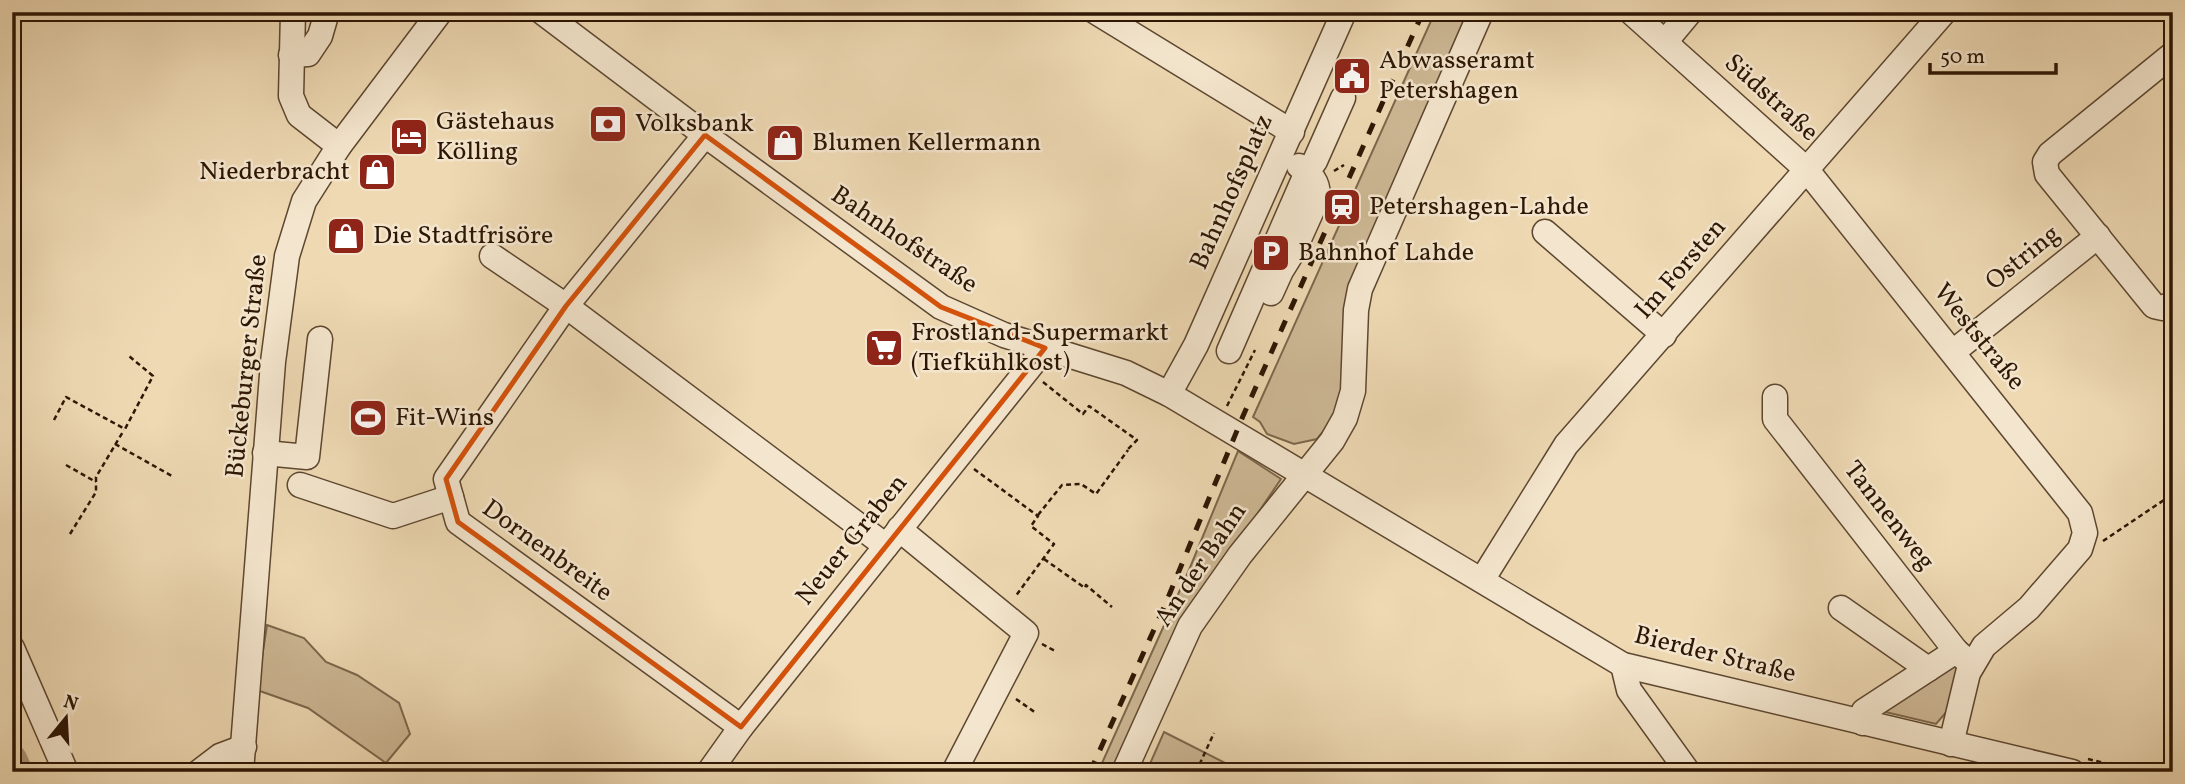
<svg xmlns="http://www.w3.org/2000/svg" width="2185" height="784" font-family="Vollkorn,serif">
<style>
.green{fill:#cdb895;stroke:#7d674c;stroke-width:2}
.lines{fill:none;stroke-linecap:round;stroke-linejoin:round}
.river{stroke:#ac9778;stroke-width:30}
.minor-casing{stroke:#5d4730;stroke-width:27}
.path{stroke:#2d1604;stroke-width:2.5;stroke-dasharray:5 3.5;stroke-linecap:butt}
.minor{stroke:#f4e6ce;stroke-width:24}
.rail{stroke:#2d1604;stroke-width:5;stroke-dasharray:12 12;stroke-linecap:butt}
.marked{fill:none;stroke:#d5520b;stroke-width:5;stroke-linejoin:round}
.labels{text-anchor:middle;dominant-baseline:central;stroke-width:5;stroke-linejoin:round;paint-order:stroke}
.poi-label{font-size:26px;fill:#2d1604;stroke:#f4e6ce;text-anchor:start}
.street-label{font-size:26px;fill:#2d1604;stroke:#f4e6ce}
</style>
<rect width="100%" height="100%" fill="#eed9b3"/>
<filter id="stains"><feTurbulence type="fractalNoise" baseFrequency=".00286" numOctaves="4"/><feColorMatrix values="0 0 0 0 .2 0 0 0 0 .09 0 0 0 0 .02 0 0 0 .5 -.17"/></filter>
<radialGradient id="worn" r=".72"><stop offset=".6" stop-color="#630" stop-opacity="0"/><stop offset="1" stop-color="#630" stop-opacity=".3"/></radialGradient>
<g class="green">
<polygon points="1435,12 1470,12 1350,289 1349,377 1330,423 1317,439 1294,444 1267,434 1260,422 1253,417"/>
<polygon points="1238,451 1281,479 1191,612 1116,772 1098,772 1189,570"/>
<polygon points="267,625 304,638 326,662 357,675 399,703 410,734 386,763 308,708 257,690"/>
<polygon points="1952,658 1960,670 1949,709 1936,724 1877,710"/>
<polygon points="1164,732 1243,772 1159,772 1149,766"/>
</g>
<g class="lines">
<polyline class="river" points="12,759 18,772"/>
<defs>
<g id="minor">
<polyline points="293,12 291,96 299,115 339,146"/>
<polyline points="542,12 705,135 941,307 1004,335 1126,373 1169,394 1623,665 2072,772"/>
<polyline points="1096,12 1292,132"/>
<polyline points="1631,12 1806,169 2080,513 2085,533 2080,549 2029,608 1984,646 1968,673 1951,744"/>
<polyline points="1665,42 1690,12"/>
<polyline points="2173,54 2050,154 2045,162 2047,174 2154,306 2163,308 2173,303"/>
<polyline points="291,55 308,54 320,36 327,12"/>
<polyline points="705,135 566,306 446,479 458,522 741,727"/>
<polyline points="1545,232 1664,335"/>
<polyline points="492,256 566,306 886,546"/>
<path d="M1271,293L1281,271L1294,250L1317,199C1320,183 1311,174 1299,166"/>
<polyline points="1229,351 1307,172 1315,161 1343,98"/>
<polyline points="1953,352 2098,236"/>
<polyline points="1169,394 1196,345 1344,12"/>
<polyline points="1775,397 1775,419 1956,651 1972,665"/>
<polyline points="265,453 307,457 320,339"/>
<polyline points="300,485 393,516 451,497"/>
<polyline points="899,529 1026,633 954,772"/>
<polyline points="1482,580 1566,445 1944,12"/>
<polyline points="1841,608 1928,669"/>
<polyline points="12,648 66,772"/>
<polyline points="1623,665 1629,690 1688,772"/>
<polyline points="1863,723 1864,711 1956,651"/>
<polyline points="199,772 220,756 244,747"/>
<polyline points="241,772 273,362 287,256 304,201 339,146 440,12"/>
<polyline points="709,772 741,727 1045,348"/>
<polyline points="1124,772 1190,626 1240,555 1332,441 1345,418 1353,391 1356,310 1360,289 1481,12"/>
</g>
</defs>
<use href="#minor" class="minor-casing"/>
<g class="path">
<polyline points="1334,171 1344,165"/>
<polyline points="1043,382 1083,414 1089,406 1137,440 1128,449"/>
<polyline points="1227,406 1255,350"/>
<polyline points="54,420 66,397 125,429 153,376 129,356"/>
<polyline points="115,444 172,476"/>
<polyline points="66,465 96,482"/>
<polyline points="974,469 1038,516 1031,526 1054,544 1015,597"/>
<polyline points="1038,515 1062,485 1081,484 1096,494 1128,450"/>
<polyline points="70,534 96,492 96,477 124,430"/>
<polyline points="2103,541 2173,494"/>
<polyline points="1044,559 1085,588 1086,585 1112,607"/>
<polyline points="1042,644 1057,652"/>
<polyline points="1016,699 1036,713"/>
<polyline points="2088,759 2142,772"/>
<polyline points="1196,772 1214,733"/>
</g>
<use href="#minor" class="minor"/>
<polyline class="rail" points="1090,772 1165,605 1243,416 1423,12"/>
</g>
<path class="marked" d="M705,135L941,307L1045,348L741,727L458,522L446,479L566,306Z"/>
<defs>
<symbol id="civic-square" viewBox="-11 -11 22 22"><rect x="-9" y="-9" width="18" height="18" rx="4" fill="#8f2418" stroke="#f4e6ce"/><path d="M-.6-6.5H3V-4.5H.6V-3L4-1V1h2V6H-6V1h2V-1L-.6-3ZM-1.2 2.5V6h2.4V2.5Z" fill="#fff"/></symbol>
<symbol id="bank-square" viewBox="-11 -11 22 22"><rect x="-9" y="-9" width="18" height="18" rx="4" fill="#8f2418" stroke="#f4e6ce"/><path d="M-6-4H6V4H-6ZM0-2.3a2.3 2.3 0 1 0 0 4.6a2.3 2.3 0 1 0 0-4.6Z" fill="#fff"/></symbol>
<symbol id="hotel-square" viewBox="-11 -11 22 22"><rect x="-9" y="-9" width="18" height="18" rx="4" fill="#8f2418" stroke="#f4e6ce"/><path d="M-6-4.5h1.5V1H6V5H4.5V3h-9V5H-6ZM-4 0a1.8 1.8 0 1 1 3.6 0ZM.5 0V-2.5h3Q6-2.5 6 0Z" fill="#fff"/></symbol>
<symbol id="shop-square" viewBox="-11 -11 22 22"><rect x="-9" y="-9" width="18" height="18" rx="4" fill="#8f2418" stroke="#f4e6ce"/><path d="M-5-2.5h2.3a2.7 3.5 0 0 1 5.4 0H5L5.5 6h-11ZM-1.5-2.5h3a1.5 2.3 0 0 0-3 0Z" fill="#fff"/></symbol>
<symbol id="station-square" viewBox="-11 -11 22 22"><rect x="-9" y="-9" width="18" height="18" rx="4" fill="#8f2418" stroke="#f4e6ce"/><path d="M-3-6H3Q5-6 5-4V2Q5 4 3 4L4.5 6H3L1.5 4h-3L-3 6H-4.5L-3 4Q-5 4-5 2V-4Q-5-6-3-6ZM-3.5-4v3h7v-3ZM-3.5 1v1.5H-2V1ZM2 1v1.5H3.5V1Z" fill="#fff"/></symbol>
<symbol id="parking-square" viewBox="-11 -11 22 22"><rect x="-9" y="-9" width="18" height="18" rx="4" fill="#8f2418" stroke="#f4e6ce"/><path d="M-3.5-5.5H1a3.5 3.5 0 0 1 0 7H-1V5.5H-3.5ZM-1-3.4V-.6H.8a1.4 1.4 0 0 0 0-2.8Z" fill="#fff"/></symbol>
<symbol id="supermarket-square" viewBox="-11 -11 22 22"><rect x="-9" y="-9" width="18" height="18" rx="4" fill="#8f2418" stroke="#f4e6ce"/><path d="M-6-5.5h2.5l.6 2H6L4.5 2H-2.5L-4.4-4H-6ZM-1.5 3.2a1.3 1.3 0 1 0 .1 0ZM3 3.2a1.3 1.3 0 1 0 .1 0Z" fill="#fff"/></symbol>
<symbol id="stadium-square" viewBox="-11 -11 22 22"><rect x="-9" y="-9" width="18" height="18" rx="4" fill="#8f2418" stroke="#f4e6ce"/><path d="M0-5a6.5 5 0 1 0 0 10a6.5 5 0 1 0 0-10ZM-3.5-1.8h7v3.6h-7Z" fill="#fff"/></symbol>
</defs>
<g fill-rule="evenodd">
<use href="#civic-square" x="1330" y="54" width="44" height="44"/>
<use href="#bank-square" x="586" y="102" width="44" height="44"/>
<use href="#hotel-square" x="387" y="115" width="44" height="44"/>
<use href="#shop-square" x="763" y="121" width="44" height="44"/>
<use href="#shop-square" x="355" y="150" width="44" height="44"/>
<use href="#station-square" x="1320" y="185" width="44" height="44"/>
<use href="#shop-square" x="324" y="214" width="44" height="44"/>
<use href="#parking-square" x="1249" y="231" width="44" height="44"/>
<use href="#supermarket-square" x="862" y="326" width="44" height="44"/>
<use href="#stadium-square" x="346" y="396" width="44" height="44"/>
</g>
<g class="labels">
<g class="poi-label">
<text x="1379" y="61">Abwasseramt<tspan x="1379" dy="30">Petershagen</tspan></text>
<text x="436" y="122">Gästehaus<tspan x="436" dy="30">Kölling</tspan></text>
<text x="635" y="124">Volksbank</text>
<text x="812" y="143">Blumen Kellermann</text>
<text x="350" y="172" text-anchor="end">Niederbracht</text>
<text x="1369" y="207">Petershagen-Lahde</text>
<text x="373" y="236">Die Stadtfrisöre</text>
<text x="1298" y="253">Bahnhof Lahde</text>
<text x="911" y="333">Frostland-Supermarkt<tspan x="911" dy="30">(Tiefkühlkost)</tspan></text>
<text x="395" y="418">Fit-Wins</text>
</g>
<g class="street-label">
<text transform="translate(1771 98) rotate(42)">Südstraße</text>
<text transform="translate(1232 192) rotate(-66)">Bahnhofsplatz</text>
<text transform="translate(904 240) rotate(34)">Bahnhofstraße</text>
<text transform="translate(2023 258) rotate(-39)">Ostring</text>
<text transform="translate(1681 269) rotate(-49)">Im Forsten</text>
<text transform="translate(1979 337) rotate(51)">Weststraße</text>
<text transform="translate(247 366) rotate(-84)">Bückeburger Straße</text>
<text transform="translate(1889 516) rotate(52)">Tannenweg</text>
<text transform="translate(852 540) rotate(-51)">Neuer Graben</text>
<text transform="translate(547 551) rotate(36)">Dornenbreite</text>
<text transform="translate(1201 565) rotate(-56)">An der Bahn</text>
<text transform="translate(1715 655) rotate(14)">Bierder Straße</text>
</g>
</g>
<rect width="2185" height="784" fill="none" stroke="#eed9b3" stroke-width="42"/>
<rect x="14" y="14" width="2157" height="756" fill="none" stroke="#2d1604" stroke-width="3.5"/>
<rect x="21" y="21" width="2143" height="742" fill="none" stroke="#2d1604" stroke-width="2"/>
<g transform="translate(66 718) rotate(18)" stroke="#f4e6ce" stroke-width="5" paint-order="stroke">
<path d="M0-5L12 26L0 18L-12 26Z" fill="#2d1604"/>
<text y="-10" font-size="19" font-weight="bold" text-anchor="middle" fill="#2d1604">N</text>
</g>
<path d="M1930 63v10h126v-10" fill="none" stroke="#2d1604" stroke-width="3.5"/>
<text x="1940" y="63" font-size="21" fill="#2d1604" stroke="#f4e6ce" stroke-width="5" paint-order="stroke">50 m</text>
<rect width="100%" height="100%" filter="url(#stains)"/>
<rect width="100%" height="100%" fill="url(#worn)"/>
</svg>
